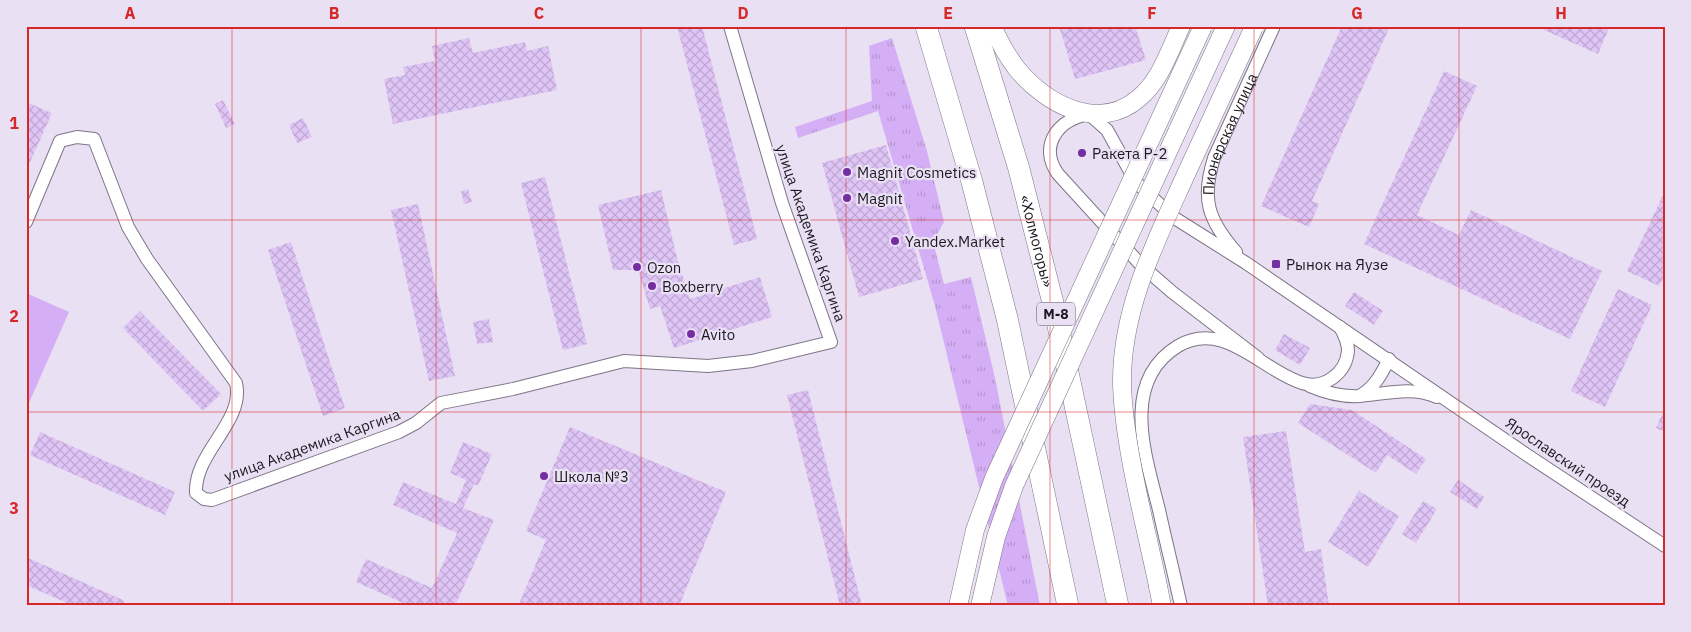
<svg xmlns="http://www.w3.org/2000/svg" width="1691" height="632" font-family="'IBM Plex Sans',sans-serif">
<style>
.grass{fill:url(#grass-tufts)}
.park{fill:#d5aff5}
.building{fill:url(#building-cross-hatch)}
.lines{fill:none;stroke-linecap:round;stroke-linejoin:round}
.minor-casing{stroke:#7d7485;stroke-width:14}
.secondary-casing{stroke:#7d7485;stroke-width:19}
.trunk-casing{stroke:#7d7485;stroke-width:22}
.minor{stroke:#fff;stroke-width:12}
.secondary{stroke:#fff;stroke-width:18}
.trunk{stroke:#fff;stroke-width:21}
.secondary-bridge-casing{stroke:#7d7485;stroke-width:19;stroke-linecap:butt}
.secondary-bridge{stroke:#fff;stroke-width:18}
.grid{fill:none;stroke:#d62828;stroke-width:1;stroke-opacity:0.55}
.poi-dot{fill:#752ea1;stroke:#eae0f3;stroke-width:2}
.labels{text-anchor:middle;dominant-baseline:central;stroke-width:4.5;stroke-linejoin:round;paint-order:stroke}
.shield{fill:#eae0f3;stroke:#5a555f;stroke-width:1}
.shield-label{font-size:14px;font-weight:bold;fill:#1c1920}
.street-label{font-size:15px;fill:#1c1920;stroke:#eae0f3}
.poi-label{font-size:15px;fill:#1c1920;stroke:#eae0f3;text-anchor:start}
.neatline{fill:none;stroke:#d62828;stroke-width:2}
.grid-label{font-size:16px;text-anchor:middle;font-weight:bold;fill:#d62828}
</style>
<defs>
<pattern id="grass-tufts" width="24" height="20" patternUnits="userSpaceOnUse" patternTransform="scale(1.25)"><rect width="24" height="20" fill="#d5aff5"/><path d="M3 7l-1-3M5 7V3M7 7l1-3M15 17l-1-3M17 17v-4M19 17l1-3" fill="none" stroke="#b696d2"/></pattern>
<pattern id="building-cross-hatch" width="8" height="8" patternUnits="userSpaceOnUse" patternTransform="scale(1.25)"><rect width="8" height="8" fill="#dfc4f6"/><path d="M0 0l8 8M0 8l8-8" fill="none" stroke="#bfa8d3"/></pattern>
</defs>
<rect width="100%" height="100%" fill="#eae0f3"/>
<polygon class="grass" points="892,38 927,151 944,222 933,242 944,284 971,277 995,378 1040,606 1008,606 935,306 878,111 798,138 795,127 872,101 869,46"/>
<polygon class="park" points="26,293 69,312 28,405 26,404"/>
<g class="building">
<polygon points="677,26 702,26 757,239 734,245"/>
<polygon points="1059,26 1135,26 1146,60 1075,79"/>
<polygon points="1342,26 1390,26 1312,201 1319,204 1309,227 1261,206"/>
<polygon points="1535,26 1610,26 1598,54"/>
<polygon points="469,38 473,53 525,42 527,51 548,46 557,90 393,124 384,79 405,75 403,67 435,61 432,46"/>
<polygon points="1444,71 1477,86 1417,215 1459,235 1471,210 1602,271 1570,339 1364,244"/>
<polygon points="223,100 235,124 226,128 215,104"/>
<polygon points="26,102 52,113 26,171"/>
<polygon points="303,118 312,137 297,143 289,125"/>
<polygon points="886,145 923,279 859,297 822,163"/>
<polygon points="545,177 587,344 563,350 521,183"/>
<polygon points="468,189 472,202 464,204 461,191"/>
<polygon points="661,190 677,258 690,299 760,277 772,317 674,348 660,306 650,309 638,270 613,270 598,205"/>
<polygon points="1665,191 1665,275 1659,286 1627,271"/>
<polygon points="418,204 455,376 429,381 391,210"/>
<polygon points="291,242 345,408 323,416 268,250"/>
<polygon points="1618,289 1652,305 1605,407 1571,391"/>
<polygon points="1354,292 1383,311 1374,325 1345,306"/>
<polygon points="140,311 221,394 203,411 123,328"/>
<polygon points="489,319 493,342 477,344 473,322"/>
<polygon points="1284,334 1310,348 1300,365 1275,350"/>
<polygon points="808,390 862,606 840,606 787,395"/>
<polygon points="1310,404 1352,410 1426,459 1416,474 1387,455 1376,473 1298,423"/>
<polygon points="1665,408 1665,432 1656,428"/>
<polygon points="570,427 726,492 679,606 523,606 519,604 546,540 526,531"/>
<polygon points="1286,431 1305,552 1321,549 1329,606 1268,606 1243,437"/>
<polygon points="40,432 175,492 165,515 30,455"/>
<polygon points="463,442 492,454 478,486 474,484 463,508 494,520 455,606 410,606 356,582 366,559 432,588 457,533 393,505 403,482 456,504 466,480 450,473"/>
<polygon points="1458,480 1484,497 1477,509 1450,492"/>
<polygon points="1359,491 1399,516 1368,567 1328,542"/>
<polygon points="1423,501 1437,509 1416,543 1402,534"/>
<polygon points="26,557 125,601 122,606 74,606 26,585"/>
</g>
<g class="lines">
<defs>
<g id="minor">
<path d="M26,222L60,141L77,137L94,139L128,227L147,259L236,383C245,422 194,452 196,493L204,499L212,500L399,432L416,423L441,403L513,389L624,361L708,366L752,361L831,342L782,203L730,26"/>
<path id="s1" d="M1236,252C1208,220 1201,199 1214,158L1274,26"/>
<path d="M1258,358L1172,292L1141,265L1058,174C1038,146 1058,119 1089,114L1107,130L1136,182L1173,217L1246,263L1527,455L1665,546"/>
<path d="M1310,386C1326,393 1342,397 1360,396C1385,394 1412,386 1437,397"/>
<path d="M1361,395C1375,387 1382,373 1389,359"/>
<path d="M1181,606C1174,574 1166,542 1159,510C1146,457 1119,382 1178,346C1224,319 1261,370 1302,383C1323,390 1346,374 1348,351C1348,342 1344,334 1340,327"/>
</g>
<g id="secondary">
<path d="M992,26C999,41 1007,56 1017,69C1046,104 1099,133 1139,98C1160,81 1170,50 1181,26"/>
<polyline points="1177,132 1226,26"/>
<polyline points="1158,586 1162,606"/>
</g>
<g id="trunk">
<polyline points="926,26 972,182 1007,318 1068,606"/>
<path id="s2" d="M975,26L1019,169L1054,307L1118,606"/>
</g>
</defs>
<use href="#minor" class="minor-casing"/>
<use href="#secondary" class="secondary-casing"/>
<use href="#trunk" class="trunk-casing"/>
<use href="#minor" class="minor"/>
<use href="#secondary" class="secondary"/>
<use href="#trunk" class="trunk"/>
<defs>
<g id="secondary-bridge">
<path d="M1158,586C1145,523 1124,447 1122,384C1121,308 1157,239 1187,172C1210,123 1232,75 1254,27"/>
<polyline points="958,606 975,530 994,478 1203,26"/>
<polyline points="980,606 996,537 1014,486 1177,132"/>
</g>
</defs>
<use href="#secondary-bridge" class="secondary-bridge-casing"/>
<use href="#secondary-bridge" class="secondary-bridge"/>
</g>
<path class="grid" d="M232,26V606M436,26V606M641,26V606M846,26V606M1050,26V606M1254,26V606M1459,26V606M26,220H1665M26,412H1665"/>
<g class="poi-dot">
<circle cx="1082" cy="153" r="5"/>
<circle cx="847" cy="172" r="5"/>
<circle cx="847" cy="198" r="5"/>
<circle cx="895" cy="241" r="5"/>
<rect x="1271" y="259" width="10" height="10" rx="2.5"/>
<circle cx="637" cy="267" r="5"/>
<circle cx="652" cy="286" r="5"/>
<circle cx="691" cy="334" r="5"/>
<circle cx="544" cy="476" r="5"/>
</g>
<g class="labels">
<rect class="shield" x="1037" y="302.5" width="38" height="23" rx="4"/>
<g class="shield-label">
<text x="1056" y="314">М-8</text>
</g>
<g class="street-label">
<text stroke="none"><textPath href="#s1" startOffset="130">Пионерская улица</textPath></text>
<text transform="translate(811 233) rotate(71)">улица Академика Каргина</text>
<text stroke="none"><textPath href="#s2" startOffset="224">«Холмогоры»</textPath></text>
<text transform="translate(312 445) rotate(-20)">улица Академика Каргина</text>
<text transform="translate(1568 462) rotate(34)">Ярославский проезд</text>
</g>
<g class="poi-label">
<text x="1092" y="153">Ракета Р-2</text>
<text x="857" y="172">Magnit Cosmetics</text>
<text x="857" y="198">Magnit</text>
<text x="905" y="241">Yandex.Market</text>
<text x="1286" y="264">Рынок на Яузе</text>
<text x="647" y="267">Ozon</text>
<text x="662" y="286">Boxberry</text>
<text x="701" y="334">Avito</text>
<text x="554" y="476">Школа №3</text>
</g>
</g>
<rect width="1691" height="632" fill="none" stroke="#eae0f3" stroke-width="55"/>
<rect x="28" y="28" width="1636" height="576" class="neatline"/>
<g class="grid-label">
<text x="130" y="19">A</text>
<text x="334" y="19">B</text>
<text x="539" y="19">C</text>
<text x="743" y="19">D</text>
<text x="948" y="19">E</text>
<text x="1152" y="19">F</text>
<text x="1357" y="19">G</text>
<text x="1561" y="19">H</text>
<text x="14" y="129">1</text>
<text x="14" y="322">2</text>
<text x="14" y="514">3</text>
</g>
</svg>
